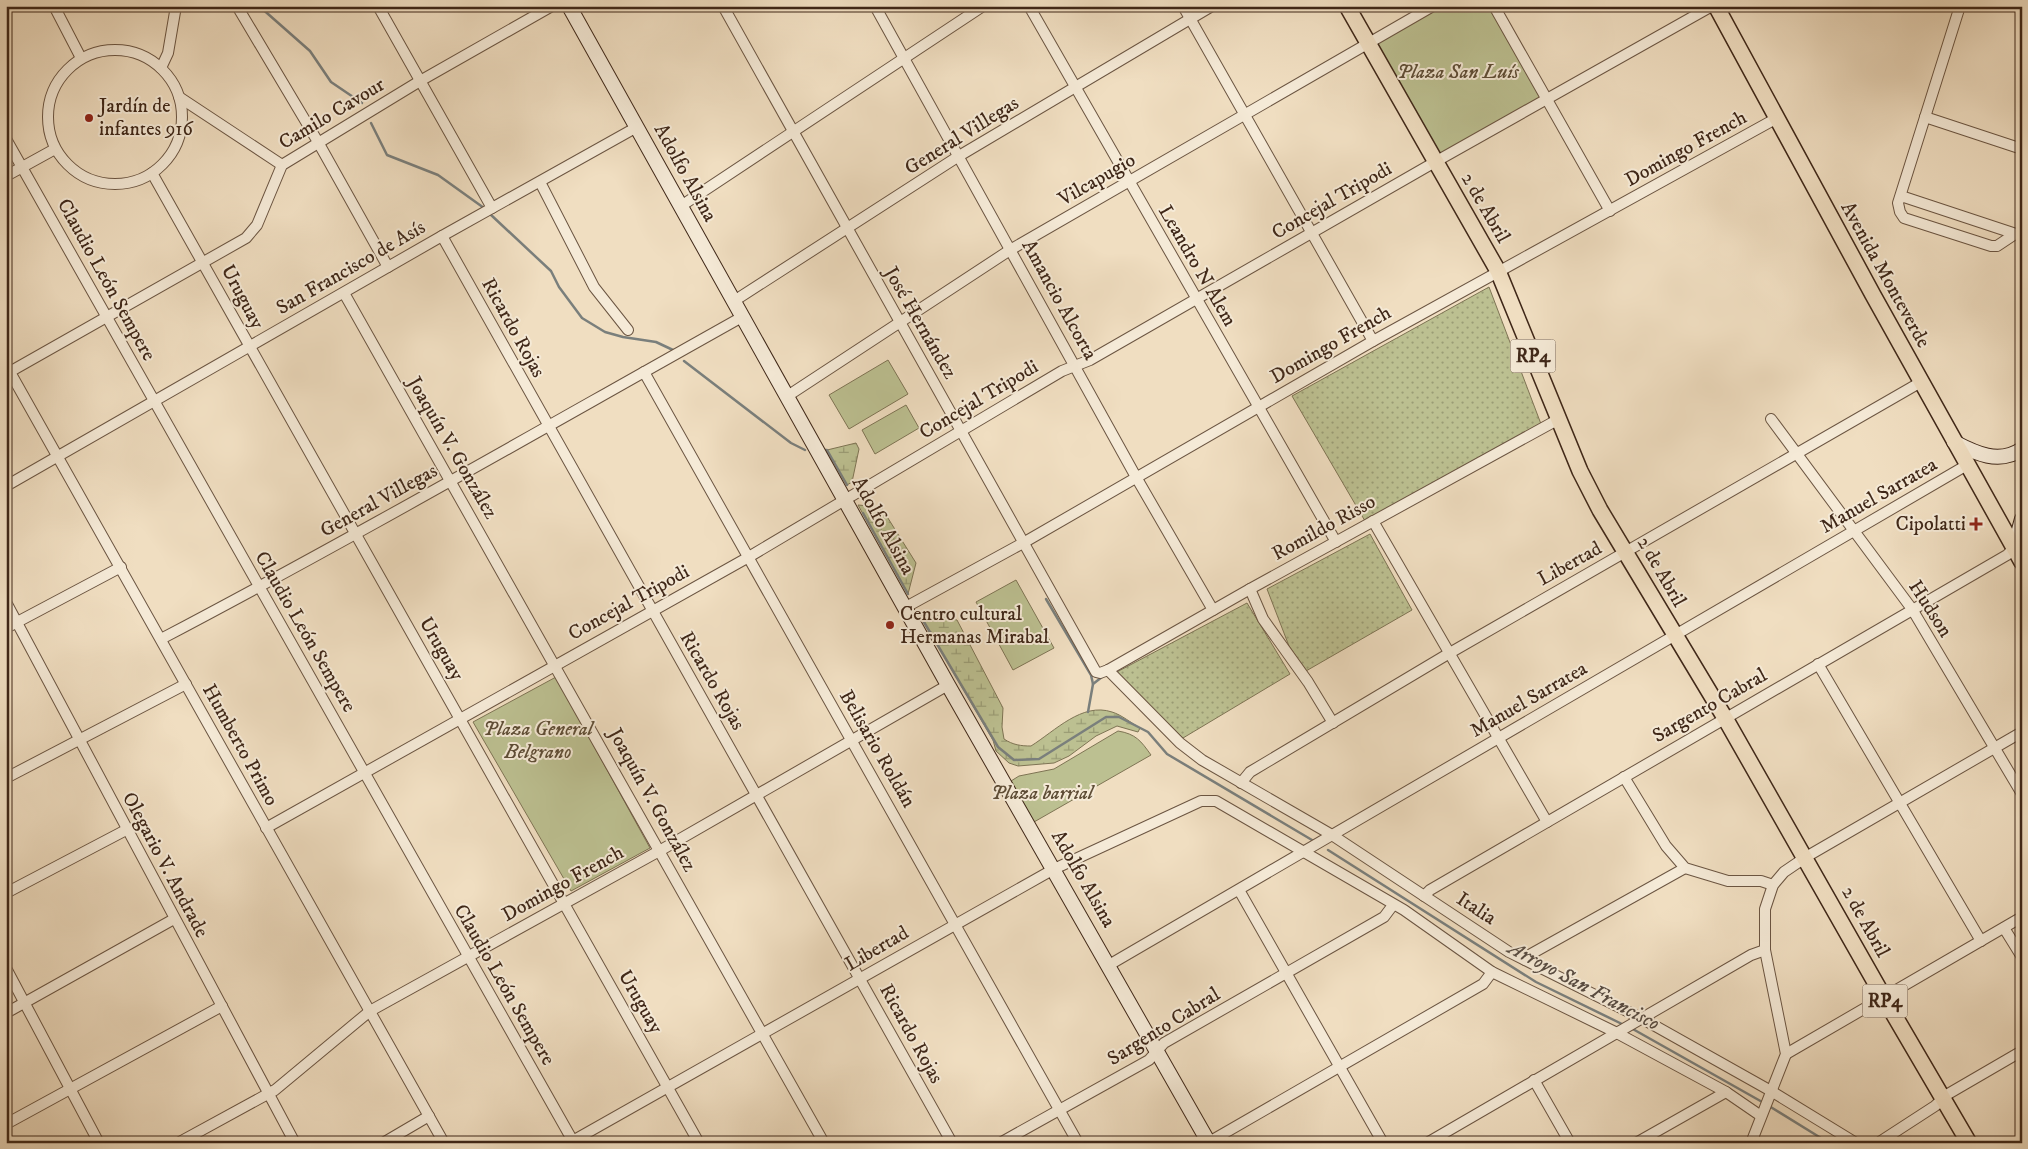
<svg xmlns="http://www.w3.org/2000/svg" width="2028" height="1149" font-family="'IM FELL DW Pica',serif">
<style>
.grass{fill:url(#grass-dots);stroke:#7e7454}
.wetland{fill:url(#wetland-marsh);stroke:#7e7454}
.park{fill:#bcc091;stroke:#7e7454}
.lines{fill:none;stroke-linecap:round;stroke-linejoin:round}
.stream{stroke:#7a7f7c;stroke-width:2.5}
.street-casing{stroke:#6b5542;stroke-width:12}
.secondary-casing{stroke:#3f2718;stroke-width:16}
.primary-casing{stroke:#3f2718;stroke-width:18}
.street{stroke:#f5ead7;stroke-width:10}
.secondary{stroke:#f5ead7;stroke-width:14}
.primary{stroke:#f0dec1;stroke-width:15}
.poi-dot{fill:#8f2418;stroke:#f5ead7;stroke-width:2}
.labels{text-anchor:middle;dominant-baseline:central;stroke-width:4;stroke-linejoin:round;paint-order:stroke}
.shield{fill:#f5ead7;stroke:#766251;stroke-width:1}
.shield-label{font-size:19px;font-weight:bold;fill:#3f2718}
.park-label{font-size:20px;font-style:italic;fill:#5e4d36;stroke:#f5ead7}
.poi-label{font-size:20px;fill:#3f2718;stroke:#f5ead7;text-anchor:start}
.street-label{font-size:20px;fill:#3f2718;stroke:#f5ead7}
.water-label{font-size:21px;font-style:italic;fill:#584c42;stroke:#f5ead7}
</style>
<defs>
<pattern id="grass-dots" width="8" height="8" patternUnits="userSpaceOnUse" patternTransform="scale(1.25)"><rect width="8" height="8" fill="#bcc091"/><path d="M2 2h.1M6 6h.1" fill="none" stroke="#9a9c75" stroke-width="1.8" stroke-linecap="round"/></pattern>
<pattern id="wetland-marsh" width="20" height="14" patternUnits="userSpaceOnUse" patternTransform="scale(1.25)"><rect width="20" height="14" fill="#bcc091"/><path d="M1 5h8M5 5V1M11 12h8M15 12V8" fill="none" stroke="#9a9c75"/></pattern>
</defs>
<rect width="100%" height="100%" fill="#f0dec1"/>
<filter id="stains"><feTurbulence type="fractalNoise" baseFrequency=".004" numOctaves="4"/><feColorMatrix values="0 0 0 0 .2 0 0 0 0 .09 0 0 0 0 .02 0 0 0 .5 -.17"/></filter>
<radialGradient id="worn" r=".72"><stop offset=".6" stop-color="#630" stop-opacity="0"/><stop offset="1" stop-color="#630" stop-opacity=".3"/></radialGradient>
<g class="grass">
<polygon points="1489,287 1541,424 1365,521 1292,396"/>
<polygon points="1370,534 1412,610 1306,671 1289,646 1267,589"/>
<polygon points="1247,603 1290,674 1183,738 1115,673"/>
</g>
<g class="wetland">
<polygon points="856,443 859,449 852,482 847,485 827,450"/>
<polygon points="858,505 881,507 916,563 908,594"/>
<path d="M918,612L957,620L1003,708L1002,727L1004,739C1013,745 1021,746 1031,746C1055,731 1082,702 1112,712C1122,715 1131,723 1140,728L1138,732L1117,726L1096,736L1069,756L1054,763L1018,766L1009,763L996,751L993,740Z"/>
</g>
<g class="park">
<polygon points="1433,6 1494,6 1547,99 1435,162 1369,43"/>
<polygon points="888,360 908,394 849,429 829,395"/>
<polygon points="906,405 919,428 875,454 862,430"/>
<polygon points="1016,580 1054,648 1013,670 976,602"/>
<polygon points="556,677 650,848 571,891 473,722"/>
<path d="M1118,731C1136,734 1141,741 1151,755L1034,822L1011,781L1019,776L1054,769Z"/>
</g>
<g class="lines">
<g class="stream">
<polyline points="259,6 310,51 331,82 362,103"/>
<polyline points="371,123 387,155 438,175 484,208"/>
<polyline points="490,214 551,271 559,287 582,318 605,332 623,337 656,342 673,350"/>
<polyline points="684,361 791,443 805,450"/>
<polyline points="824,450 827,450 847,485"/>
<polyline points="863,513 908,594"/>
<polyline points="1046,599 1091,675 1093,684"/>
<polyline points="918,612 998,747 1014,760 1039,759 1106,717 1119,717 1148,732 1167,754 1312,840"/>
<polyline points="1088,712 1093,684 1102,677"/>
<polyline points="1328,850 1536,982 1624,1025"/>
<polyline points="1631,1028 1764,1103"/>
<polyline points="1769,1106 1829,1143"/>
</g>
<defs>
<g id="street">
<polyline points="54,6 81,58"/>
<polyline points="237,6 318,142 388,267"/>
<polyline points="378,6 492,208"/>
<polyline points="723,6 1096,672 1100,673 1108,670 1250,589 1559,419"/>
<polyline points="875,6 1136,477 1213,610"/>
<polyline points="1029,6 1336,542"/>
<polyline points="1183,6 1373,341"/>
<polyline points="1494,6 1610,211"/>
<polyline points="1960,6 1898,203 1900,212 1904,218 1991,246 1997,246 2015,234"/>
<circle cx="115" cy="117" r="67"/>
<polyline points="161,68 168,53 176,6"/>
<polyline points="179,97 282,165"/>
<polyline points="1925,117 2022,149"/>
<polyline points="6,139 574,1143"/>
<polyline points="152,173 699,1143"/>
<polyline points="6,176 55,149"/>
<polyline points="540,182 594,287 628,330"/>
<polyline points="1901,196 2022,236"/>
<polyline points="681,206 983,6"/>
<polyline points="442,236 952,1143"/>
<polyline points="344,293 824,1143"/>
<polyline points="734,301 959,156 1212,6"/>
<polyline points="6,365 444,1143"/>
<polyline points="644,372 1078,1143"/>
<polyline points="6,374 246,238 257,225 282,165 420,81 552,6"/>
<polyline points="786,397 1010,250 1433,6"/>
<polyline points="1771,419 1912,609 2022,794"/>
<polyline points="6,486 442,236 637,127"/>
<polyline points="1373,521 1547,822"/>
<polyline points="1250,589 1263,619 1308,682 1333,723"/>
<polyline points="6,602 295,1143"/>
<polyline points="906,607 1023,543 1373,341 1777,118"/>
<polyline points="6,628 121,567"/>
<path d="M161,639C357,536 549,425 742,317"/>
<polyline points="1818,664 1981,941"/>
<polyline points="1108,670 1180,743 1202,760 1332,835 1509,952 1641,1018 1771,1091 1856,1143"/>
<polyline points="1624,777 1666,846 1685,868 1728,881 1761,881 1773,885"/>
<polyline points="6,778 186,684"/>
<polyline points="1241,783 1250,772 1448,654 1921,382"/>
<polyline points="266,828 747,558 1062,371 1090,360 1435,162 1712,6"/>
<polyline points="1239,890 1383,1143"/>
<polyline points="6,893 126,830"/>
<polyline points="1424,896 1430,890 2007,555 2014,548"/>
<polyline points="2004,928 2022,957"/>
<polyline points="1525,960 1531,954 1685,868"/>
<polyline points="1109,965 1967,465"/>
<polyline points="6,968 99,1143"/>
<polyline points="6,1013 174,919"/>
<polyline points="1786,1054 2022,917"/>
<polyline points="1534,1080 1570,1143"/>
<polyline points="6,1124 222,1006"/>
<polyline points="1209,1142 1483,984 1492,972"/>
<polyline points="178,1143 275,1090 370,1011 661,850 948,685"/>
<polyline points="383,1143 429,1116"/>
<polyline points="569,1143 1054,869 1201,801 1216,801 1404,910 1492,972 1615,1032 1726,1092 1761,1116"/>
<polyline points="1000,1143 1149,1060 1164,1043 1384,917 1393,905"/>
<polyline points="1427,1143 1751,955 1765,950"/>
<polyline points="1636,1143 1726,1092"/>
<polyline points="1751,1143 1786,1054 1765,950 1765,909 1773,885 1784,872 1806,857 2022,732"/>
<polyline points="1878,1143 1935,1106 1948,1094 2022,1051"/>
</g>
<g id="secondary">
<polyline points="569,6 948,685 1209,1143"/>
<path d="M1954,442C1975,453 1999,465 2022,449"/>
<polyline points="2014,548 2022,519"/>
</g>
<g id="primary">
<polyline points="1347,6 1498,271 1580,471 1600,510 1725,718 1883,996 1969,1143"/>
<polyline points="1716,6 1873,295 2022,562"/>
</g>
</defs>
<use href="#street" class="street-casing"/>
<use href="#secondary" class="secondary-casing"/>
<use href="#primary" class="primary-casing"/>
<use href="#street" class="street"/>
<use href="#secondary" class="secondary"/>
<use href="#primary" class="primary"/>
</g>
<g class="poi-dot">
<circle cx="89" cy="118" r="5"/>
<path d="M1973.5 516.5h5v5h5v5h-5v5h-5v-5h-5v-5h5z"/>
<circle cx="890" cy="625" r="5"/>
</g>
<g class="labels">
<g class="shield">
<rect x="1510.5" y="339.5" width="45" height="33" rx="4"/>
<rect x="1862.5" y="984.5" width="45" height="33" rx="4"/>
</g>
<g class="shield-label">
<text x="1533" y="356">RP4</text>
<text x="1885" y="1001">RP4</text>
</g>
<g class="park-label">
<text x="1458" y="72">Plaza San Luís</text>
<text x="538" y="729">Plaza General<tspan x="538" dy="23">Belgrano</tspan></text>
<text x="1042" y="793">Plaza barrial</text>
</g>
<g class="poi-label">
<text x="99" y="106">Jardín de<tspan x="99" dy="23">infantes 916</tspan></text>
<text x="1966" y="524" text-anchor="end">Cipolatti</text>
<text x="900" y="614">Centro cultural<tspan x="900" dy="23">Hermanas Mirabal</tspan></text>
</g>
<g class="street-label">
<text transform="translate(332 114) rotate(-31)">Camilo Cavour</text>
<text transform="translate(962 136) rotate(-32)">General Villegas</text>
<text transform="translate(1686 149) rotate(-29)">Domingo French</text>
<text transform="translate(685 173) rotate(61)">Adolfo Alsina</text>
<text transform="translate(1097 180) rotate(-30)">Vilcapugio</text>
<text transform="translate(1332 201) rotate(-30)">Concejal Tripodi</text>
<text transform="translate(1485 208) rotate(60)">2 de Abril</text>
<text transform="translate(1197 266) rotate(60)">Leandro N Alem</text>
<text transform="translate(351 268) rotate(-30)">San Francisco de Asís</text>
<text transform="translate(1885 275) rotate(61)">Avenida Monteverde</text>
<text transform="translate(106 280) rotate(61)">Claudio León Sempere</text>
<text transform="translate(242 297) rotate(62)">Uruguay</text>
<text transform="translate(1059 300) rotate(61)">Amancio Alcorta</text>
<text transform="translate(920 323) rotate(60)">José Hernández</text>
<text transform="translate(513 328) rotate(61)">Ricardo Rojas</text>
<text transform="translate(1331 345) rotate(-30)">Domingo French</text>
<text transform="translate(979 400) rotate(-31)">Concejal Tripodi</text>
<text transform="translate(452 448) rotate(60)">Joaquín V. González</text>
<text transform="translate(1879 496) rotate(-30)">Manuel Sarratea</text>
<text transform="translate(379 501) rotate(-29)">General Villegas</text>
<text transform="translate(883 526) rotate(61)">Adolfo Alsina</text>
<text transform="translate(1324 528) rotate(-29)">Romildo Risso</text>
<text transform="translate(1570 564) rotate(-29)">Libertad</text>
<text transform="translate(1661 572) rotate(60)">2 de Abril</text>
<text transform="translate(629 603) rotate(-29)">Concejal Tripodi</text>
<text transform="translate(1930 609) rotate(57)">Hudson</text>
<text transform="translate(305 632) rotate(60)">Claudio León Sempere</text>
<text transform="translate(441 649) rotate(60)">Uruguay</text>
<text transform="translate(712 681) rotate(60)">Ricardo Rojas</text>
<text transform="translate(1529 700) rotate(-30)">Manuel Sarratea</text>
<text transform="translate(1710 706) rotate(-30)">Sargento Cabral</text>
<text transform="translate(240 745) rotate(61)">Humberto Primo</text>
<text transform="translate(877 749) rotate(60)">Belisario Roldán</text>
<text transform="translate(652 800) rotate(61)">Joaquín V. González</text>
<text transform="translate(165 865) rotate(62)">Olegario V. Andrade</text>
<text transform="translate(1083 879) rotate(60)">Adolfo Alsina</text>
<text transform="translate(563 884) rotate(-29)">Domingo French</text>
<text transform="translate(1476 909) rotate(33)">Italia</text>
<text transform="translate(1865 922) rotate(61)">2 de Abril</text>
<text transform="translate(877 949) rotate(-30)">Libertad</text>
<text transform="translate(504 985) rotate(60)">Claudio León Sempere</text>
<text transform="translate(640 1002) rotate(60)">Uruguay</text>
<text transform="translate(1164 1027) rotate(-32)">Sargento Cabral</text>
<text transform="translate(911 1034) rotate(61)">Ricardo Rojas</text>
</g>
<g class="water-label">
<text transform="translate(1584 986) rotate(28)">Arroyo San Francisco</text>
</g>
</g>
<rect width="2028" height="1149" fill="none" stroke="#f0dec1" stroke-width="25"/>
<rect x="8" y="8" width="2013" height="1134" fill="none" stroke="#3f2718" stroke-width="2.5"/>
<rect x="12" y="12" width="2003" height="1124" fill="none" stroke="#3f2718"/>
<rect width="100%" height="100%" filter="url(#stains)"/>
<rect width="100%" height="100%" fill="url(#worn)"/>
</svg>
